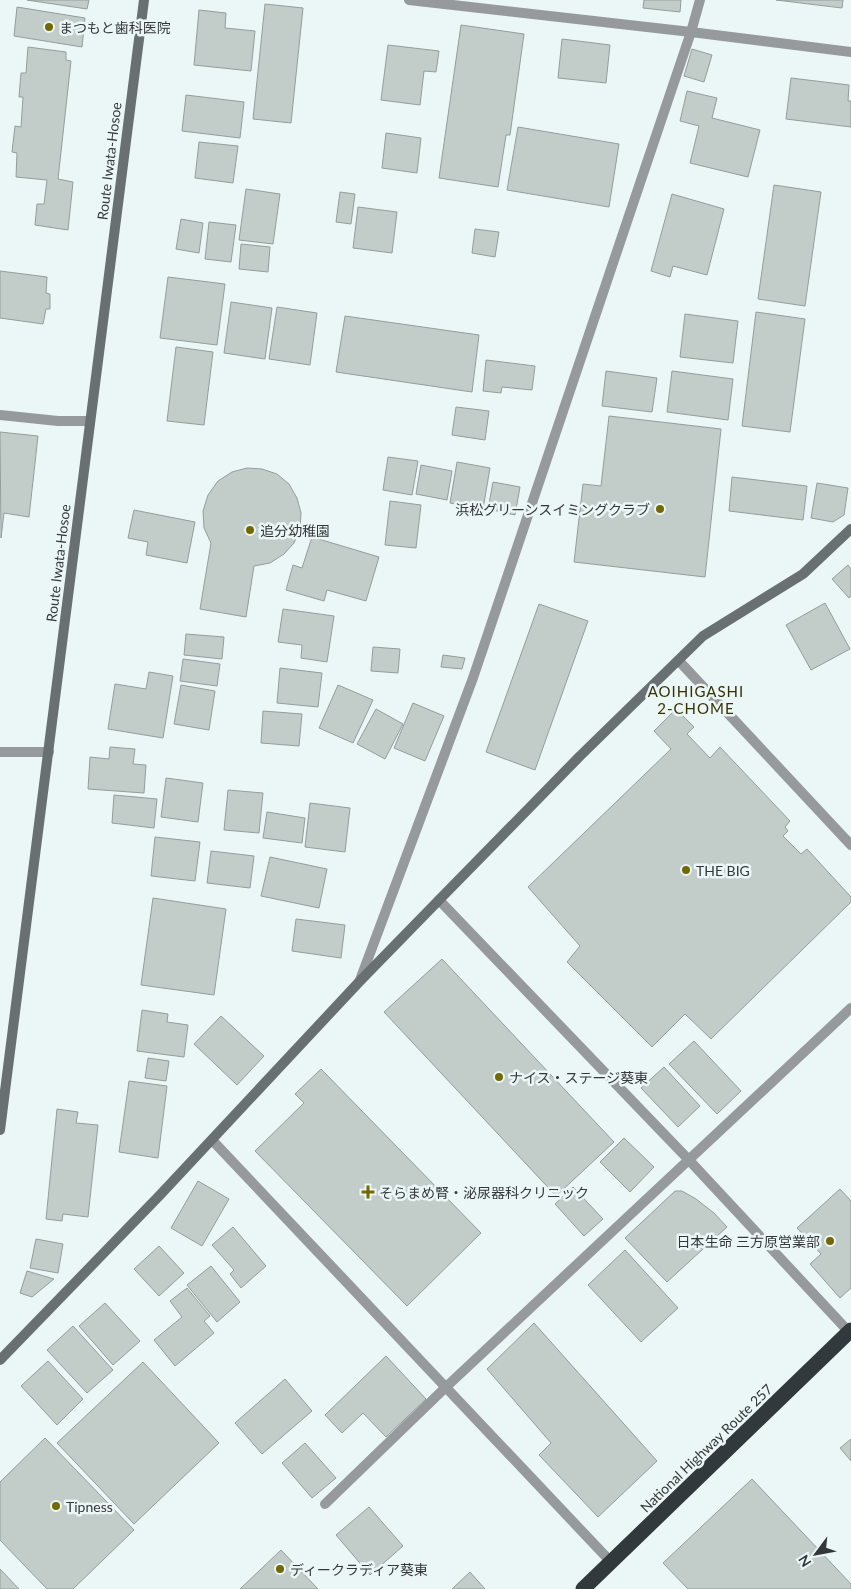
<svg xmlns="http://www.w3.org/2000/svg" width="851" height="1589" font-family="Lato,'Noto Sans JP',sans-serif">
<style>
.building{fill:#c2cdca;stroke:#939d9b}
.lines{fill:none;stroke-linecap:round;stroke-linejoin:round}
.street{stroke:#969a9c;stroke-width:10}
.secondary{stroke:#697072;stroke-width:10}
.highway{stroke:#31393c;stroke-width:15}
.poi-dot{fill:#726900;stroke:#ebf7f7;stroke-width:2}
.labels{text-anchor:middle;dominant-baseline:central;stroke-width:5;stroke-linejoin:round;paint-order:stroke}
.poi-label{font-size:14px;fill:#333737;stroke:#ebf7f7;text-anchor:start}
.street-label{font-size:14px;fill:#333737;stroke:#ebf7f7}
.neighbourhood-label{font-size:15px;letter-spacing:1px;fill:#363206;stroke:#ebf7f7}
</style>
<rect width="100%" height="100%" fill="#ebf7f7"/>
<g class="building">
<polygon points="27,0 89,0 87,9"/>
<polygon points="644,0 681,0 680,12 643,8"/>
<polygon points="776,0 843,0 842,8"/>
<polygon points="265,4 303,8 291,123 253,119"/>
<polygon points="17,7 85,18 82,47 14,36"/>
<polygon points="199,10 226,13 225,28 255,31 251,71 194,65"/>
<polygon points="461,25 524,34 510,135 506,135 498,187 439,178"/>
<polygon points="562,39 610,45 606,83 558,78"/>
<polygon points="388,45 439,51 436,72 424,71 420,105 381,100"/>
<polygon points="28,47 66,52 66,60 71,61 58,179 73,182 68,230 35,225 37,204 44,204 47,180 16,177 17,153 12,152 15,126 21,127 23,97 19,97 21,73 26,73"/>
<polygon points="692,49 712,55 704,82 684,76"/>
<polygon points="791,78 849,85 848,101 851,101 851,127 786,119"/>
<polygon points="687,91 717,98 712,118 760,130 748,177 690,163 699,126 680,121"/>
<polygon points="186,95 244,102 240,138 182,131"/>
<polygon points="518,127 619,144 609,207 507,190"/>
<polygon points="386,133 421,138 417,173 382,168"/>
<polygon points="199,142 238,146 233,183 195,178"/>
<polygon points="774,185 821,192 805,306 758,299"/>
<polygon points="246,189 280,194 273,244 239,240"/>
<polygon points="340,192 355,194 351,224 336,222"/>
<polygon points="672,194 724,209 707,275 673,266 670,277 651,271"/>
<polygon points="358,207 397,212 392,253 353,248"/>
<polygon points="181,219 203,223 199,253 176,249"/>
<polygon points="209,222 236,225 231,262 205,259"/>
<polygon points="475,229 499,232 495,257 472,253"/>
<polygon points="241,244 270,247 268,272 239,269"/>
<polygon points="0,271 47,277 46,293 50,294 50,309 46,309 43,324 0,318"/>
<polygon points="168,277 225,284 217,345 160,338"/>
<polygon points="231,302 272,308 265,359 224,353"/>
<polygon points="277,307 317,313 310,365 269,359"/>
<polygon points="756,312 805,319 790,432 742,426"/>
<polygon points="685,314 738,321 733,363 680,357"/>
<polygon points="345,316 479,335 472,392 336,372"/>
<polygon points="176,347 213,352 204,425 167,421"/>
<polygon points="486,360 535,366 532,390 502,387 501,393 483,391"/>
<polygon points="606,371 657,378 652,412 602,406"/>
<polygon points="672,371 733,379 728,420 667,412"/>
<polygon points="456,407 489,411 485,440 452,435"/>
<polygon points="609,416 721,429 705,577 574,562 583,484 601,486"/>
<polygon points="0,432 38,436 29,517 4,513 1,538"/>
<polygon points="388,457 418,461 412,495 383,490"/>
<polygon points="457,462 490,468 483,509 450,503"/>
<polygon points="421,465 452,471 447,500 416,494"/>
<polygon points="247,468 262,469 277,474 289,484 297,498 301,513 300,528 294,543 284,554 270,563 254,566 246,617 200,609 211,543 204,528 203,511 208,495 218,481 232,472"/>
<polygon points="732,477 807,486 803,520 729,511"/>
<polygon points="493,482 520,487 515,515 488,509"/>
<polygon points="817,483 848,488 844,515 833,522 811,518"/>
<polygon points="390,501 421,505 416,548 385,545"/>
<polygon points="134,510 195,522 187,563 146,555 148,542 128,538"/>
<polygon points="312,537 379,557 366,601 327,590 324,601 286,590 293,565 302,568"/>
<polygon points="848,565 851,569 851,596 849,598 832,579"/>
<polygon points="825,603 850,649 811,670 786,625"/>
<polygon points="539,604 588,621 535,770 486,752"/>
<polygon points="283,609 334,616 327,662 301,658 302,645 278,642"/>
<polygon points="186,634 224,637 222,659 184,655"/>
<polygon points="373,647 400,649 398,673 371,671"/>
<polygon points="443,655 465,658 462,669 441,667"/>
<polygon points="183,659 220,664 217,686 180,681"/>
<polygon points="280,668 322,673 318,707 277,703"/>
<polygon points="149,672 173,676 163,738 108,729 115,684 146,689"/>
<polygon points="181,685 215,691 209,730 174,724"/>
<polygon points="338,685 373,700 353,743 319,728"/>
<polygon points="413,703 444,716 425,761 394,748"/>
<polygon points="376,709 403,724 385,759 357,744"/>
<polygon points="676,709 694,727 687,734 710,758 720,747 790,821 785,827 788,831 783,836 801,854 807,849 851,897 851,902 711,1039 685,1014 652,1047 567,962 580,946 528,887 671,749 654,731"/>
<polygon points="263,711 302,714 299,746 261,743"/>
<polygon points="110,747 135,749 133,764 146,765 144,793 88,789 90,757 109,759"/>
<polygon points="166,778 203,783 198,822 161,817"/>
<polygon points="228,790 263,793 259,833 224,830"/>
<polygon points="114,795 157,799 154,828 112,823"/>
<polygon points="310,803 350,808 345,852 305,847"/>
<polygon points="267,812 305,818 302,843 263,838"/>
<polygon points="155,837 200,842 195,881 151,876"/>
<polygon points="211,851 254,856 250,888 207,883"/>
<polygon points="270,857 327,869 319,908 261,896"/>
<polygon points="153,898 226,909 214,995 141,985"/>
<polygon points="296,919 345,925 341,958 292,951"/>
<polygon points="442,959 614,1142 556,1196 384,1012"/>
<polygon points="142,1010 168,1014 167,1022 188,1025 184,1057 137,1051"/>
<polygon points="221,1016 264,1056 237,1085 194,1044"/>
<polygon points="694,1041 741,1091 717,1114 669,1064"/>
<polygon points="148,1058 169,1061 166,1081 145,1078"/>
<polygon points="664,1067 700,1106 678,1127 641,1088"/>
<polygon points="321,1069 481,1233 407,1306 255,1151 304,1103 295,1094"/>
<polygon points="129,1081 167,1086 158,1158 119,1152"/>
<polygon points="57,1109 78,1112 76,1123 98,1125 88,1217 63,1214 62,1221 46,1219"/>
<polygon points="624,1138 654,1167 630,1192 600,1162"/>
<polygon points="198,1181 229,1199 202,1246 171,1228"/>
<polygon points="573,1187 603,1219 584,1236 555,1204"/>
<polygon points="840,1189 851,1201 851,1288 840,1298 810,1264 821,1254 797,1228"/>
<polygon points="675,1191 682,1191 696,1199 714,1213 727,1227 667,1282 625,1238"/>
<polygon points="233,1227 266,1266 241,1288 230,1274 234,1270 212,1245"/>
<polygon points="36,1239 63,1244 58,1273 30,1268"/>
<polygon points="159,1246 184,1273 159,1296 134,1269"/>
<polygon points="625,1250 678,1308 641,1342 588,1285"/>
<polygon points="211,1266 240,1302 217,1322 187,1285"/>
<polygon points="27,1271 54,1279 32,1297 20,1293"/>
<polygon points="187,1288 210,1316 204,1321 214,1333 175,1366 154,1340 182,1317 170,1301"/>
<polygon points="105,1303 140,1341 113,1365 79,1326"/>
<polygon points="534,1323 657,1461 598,1517 539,1455 551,1443 487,1369"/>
<polygon points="73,1326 113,1370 87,1393 47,1350"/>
<polygon points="386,1356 426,1399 386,1437 363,1413 342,1433 325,1415"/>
<polygon points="48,1361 83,1399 57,1425 21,1386"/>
<polygon points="143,1362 219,1443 134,1524 57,1443"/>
<polygon points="285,1379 312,1411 262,1454 235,1423"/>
<polygon points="45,1438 134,1530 73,1589 47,1589 0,1540 0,1482"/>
<polygon points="851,1439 851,1461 840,1448"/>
<polygon points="305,1443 336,1478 312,1498 282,1463"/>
<polygon points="752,1479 851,1584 851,1589 688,1589 663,1563"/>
<polygon points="369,1507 403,1546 370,1575 336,1535"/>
<polygon points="281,1550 318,1589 240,1589"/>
<polygon points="0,1569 19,1589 0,1589"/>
<polygon points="470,1572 485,1589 452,1589"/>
</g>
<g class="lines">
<g class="street">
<polyline points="409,0 691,32 851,52"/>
<polyline points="0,415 58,421 89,421"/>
<polyline points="679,661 851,845"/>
<polyline points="0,752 49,752"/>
<polyline points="439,900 688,1159 849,1332"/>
<polyline points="360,980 473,678 691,32 700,0"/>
<polyline points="212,1140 611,1562"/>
<polyline points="325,1504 446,1387 851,1008"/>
</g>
<g class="secondary">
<polyline points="0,1130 144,0"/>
<polyline points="0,1360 160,1195 360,981 439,900 580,756 703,636 803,574 851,529"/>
</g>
<polyline class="highway" points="583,1589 851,1330"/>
</g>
<g class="poi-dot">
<circle cx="49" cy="27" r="5"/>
<circle cx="660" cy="509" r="5"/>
<circle cx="250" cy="530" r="5"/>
<circle cx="686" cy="870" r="5"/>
<circle cx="499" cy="1077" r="5"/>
<path d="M365.5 1184.5h5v5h5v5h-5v5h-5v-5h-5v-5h5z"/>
<circle cx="830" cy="1241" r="5"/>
<circle cx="56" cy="1506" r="5"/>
<circle cx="280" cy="1569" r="5"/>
</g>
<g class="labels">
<g class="poi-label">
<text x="59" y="27">まつもと歯科医院</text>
<text x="650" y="509" text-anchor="end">浜松グリーンスイミングクラブ</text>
<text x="260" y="530">追分幼稚園</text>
<text x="696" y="870">THE BIG</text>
<text x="509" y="1077">ナイス・ステージ葵東</text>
<text x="379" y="1192">そらまめ腎・泌尿器科クリニック</text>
<text x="820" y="1241" text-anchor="end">日本生命 三方原営業部</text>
<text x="66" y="1506">Tipness</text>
<text x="290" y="1569">ディークラディア葵東</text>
</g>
<g class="street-label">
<text transform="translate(109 161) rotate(-83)">Route Iwata-Hosoe</text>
<text transform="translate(58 563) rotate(-83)">Route Iwata-Hosoe</text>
<text transform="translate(706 1448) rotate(-44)">National Highway Route 257</text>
</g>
<g class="neighbourhood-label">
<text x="696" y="691">AOIHIGASHI<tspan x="696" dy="17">2-CHOME</tspan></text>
</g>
</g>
<g transform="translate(816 1554) rotate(238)" stroke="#ebf7f7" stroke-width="4" paint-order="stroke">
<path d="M0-4L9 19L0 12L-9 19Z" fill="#333737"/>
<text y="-8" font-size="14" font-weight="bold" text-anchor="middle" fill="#333737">N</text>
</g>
</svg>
